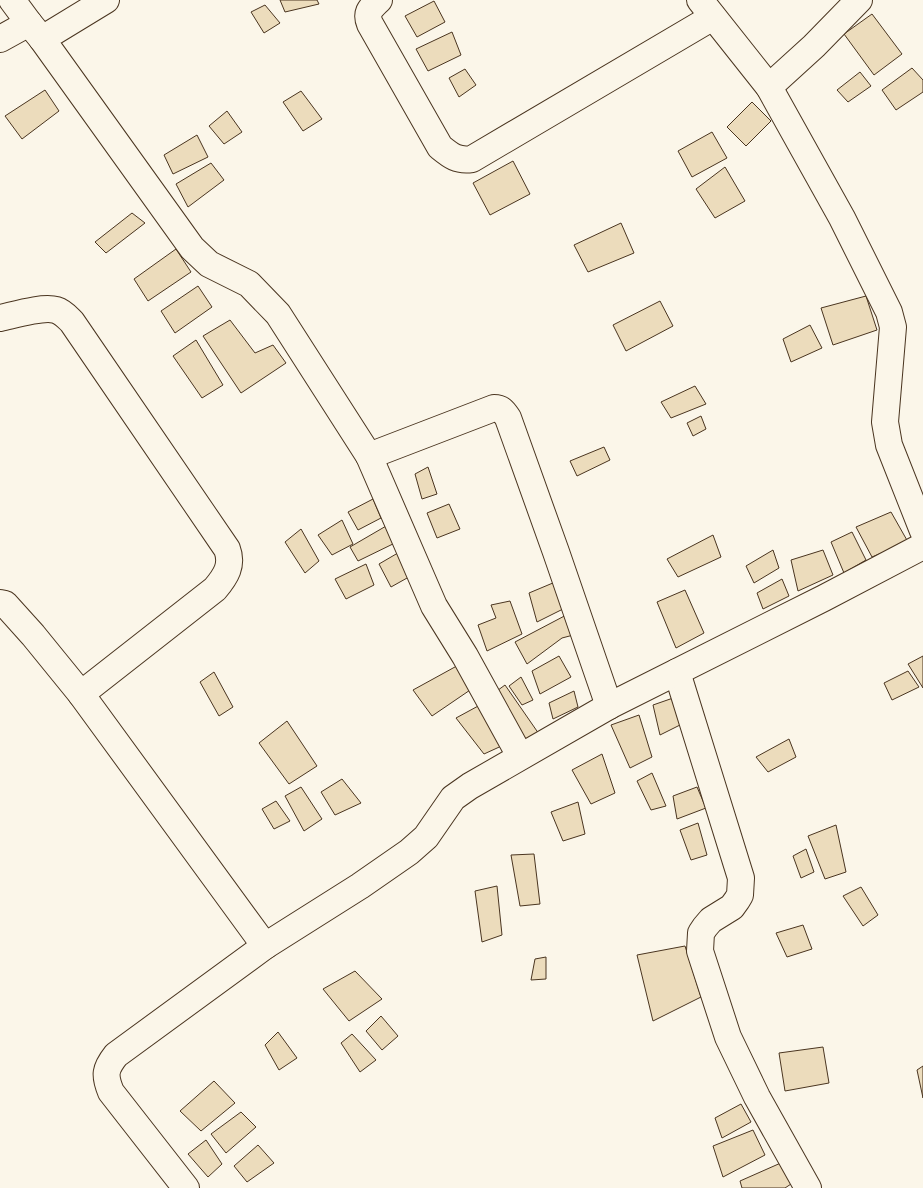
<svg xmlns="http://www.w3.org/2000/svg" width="923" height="1188" font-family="'Noto Sans',sans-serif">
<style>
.building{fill:#ecdcbc;stroke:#4a3520}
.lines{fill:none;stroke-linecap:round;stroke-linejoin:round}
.minor-casing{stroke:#4a3520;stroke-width:28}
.minor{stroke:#fbf6e9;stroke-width:26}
</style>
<rect width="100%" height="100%" fill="#fbf6e9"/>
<g class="building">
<polygon points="280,0 317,0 319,4 285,12"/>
<polygon points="434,1 445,22 417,37 405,16"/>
<polygon points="265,5 280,23 264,33 251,12"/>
<polygon points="872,14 902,54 874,75 844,34"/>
<polygon points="452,32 461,55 428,71 416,49"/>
<polygon points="912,68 923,80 923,92 896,110 882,90"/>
<polygon points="465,69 476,85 459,97 449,78"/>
<polygon points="860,72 871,86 848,102 837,90"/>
<polygon points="45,90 59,111 22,139 5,116"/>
<polygon points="301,91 322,119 303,131 283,102"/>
<polygon points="752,102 771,121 746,146 727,127"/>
<polygon points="227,111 242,132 224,144 209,126"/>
<polygon points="712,132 727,158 692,177 678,151"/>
<polygon points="197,135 208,157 173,174 164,155"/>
<polygon points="513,161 530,194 490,215 473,183"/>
<polygon points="211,163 224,180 188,207 176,184"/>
<polygon points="725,167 745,201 715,218 696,189"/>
<polygon points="132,213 145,223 106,253 95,242"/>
<polygon points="621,223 634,253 588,272 574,245"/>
<polygon points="176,249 191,272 148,301 134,279"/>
<polygon points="198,286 212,307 175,333 161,311"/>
<polygon points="866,296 877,330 833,345 821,308"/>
<polygon points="660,301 673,326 626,351 613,325"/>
<polygon points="230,320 255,353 273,345 286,363 241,393 203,336"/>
<polygon points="810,325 822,348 791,362 783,339"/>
<polygon points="196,340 223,385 202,398 173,356"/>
<polygon points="695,386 706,404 671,418 661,402"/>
<polygon points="701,416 706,429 693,436 687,423"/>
<polygon points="604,447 610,460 577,476 570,461"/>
<polygon points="428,467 437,494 422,499 415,474"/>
<polygon points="373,499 381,518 358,530 348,512"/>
<polygon points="449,504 460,529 437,538 427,513"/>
<polygon points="891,512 908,542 872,557 856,527"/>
<polygon points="342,520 353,544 332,555 318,535"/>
<polygon points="393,522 399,541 358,561 350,547"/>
<polygon points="301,529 319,561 305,573 285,542"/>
<polygon points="852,532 866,560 844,573 831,542"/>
<polygon points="713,535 721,557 678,577 667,559"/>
<polygon points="403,550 416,573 391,587 379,564"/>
<polygon points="773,550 779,568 754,583 746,566"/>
<polygon points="823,550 833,575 798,591 791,560"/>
<polygon points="366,564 374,585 346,599 335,579"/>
<polygon points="782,579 789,596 763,609 757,593"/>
<polygon points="560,580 569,606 537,622 529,593"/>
<polygon points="685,590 704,633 676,648 657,602"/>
<polygon points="510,601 522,634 487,651 478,625 496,618 491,605"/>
<polygon points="572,612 581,633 562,638 527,664 515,642"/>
<polygon points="559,656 571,677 540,694 532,671"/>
<polygon points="923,656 923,688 908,664"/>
<polygon points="464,662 476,686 432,716 413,690"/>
<polygon points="908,671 919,687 892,700 884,683"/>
<polygon points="214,672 233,707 219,716 200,682"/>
<polygon points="521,677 533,700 522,705 509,686"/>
<polygon points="505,685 539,734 522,742 490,696"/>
<polygon points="574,691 578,707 553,719 549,703"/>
<polygon points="676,697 682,724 660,735 653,705"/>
<polygon points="480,705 508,743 484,754 456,718"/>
<polygon points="639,715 652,757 630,768 611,725"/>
<polygon points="287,721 317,766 289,784 259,743"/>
<polygon points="789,739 796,757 768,772 756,757"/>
<polygon points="602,754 615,793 591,804 572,770"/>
<polygon points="652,773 666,806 651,810 637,781"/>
<polygon points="342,779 361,803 335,815 321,792"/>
<polygon points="301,787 322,819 304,831 285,796"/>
<polygon points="697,787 706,808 677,819 673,796"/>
<polygon points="276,801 290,821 274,829 262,809"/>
<polygon points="578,802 585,834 563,841 551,812"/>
<polygon points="698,823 707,855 691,860 680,830"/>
<polygon points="836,825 846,872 825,879 808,836"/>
<polygon points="806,849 814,872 801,878 793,856"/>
<polygon points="534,854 540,904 520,906 511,855"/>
<polygon points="497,886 502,935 482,942 475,891"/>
<polygon points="861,887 878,915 863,926 843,896"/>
<polygon points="803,925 812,949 787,957 776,933"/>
<polygon points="685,946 701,997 653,1021 637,955"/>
<polygon points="546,957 546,979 531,980 535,959"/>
<polygon points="355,971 382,999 349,1021 323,989"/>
<polygon points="381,1016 398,1036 382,1050 366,1031"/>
<polygon points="278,1032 297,1058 279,1070 265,1045"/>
<polygon points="352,1034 376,1060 360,1072 341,1043"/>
<polygon points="823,1047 829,1083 785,1091 779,1053"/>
<polygon points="923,1066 923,1098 917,1070"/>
<polygon points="214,1081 235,1103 201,1131 180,1111"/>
<polygon points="741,1104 751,1122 722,1138 715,1118"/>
<polygon points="241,1112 256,1127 226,1153 211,1134"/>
<polygon points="753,1130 765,1155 723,1177 713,1146"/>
<polygon points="206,1140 222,1164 208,1177 188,1154"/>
<polygon points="258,1145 274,1163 247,1182 234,1166"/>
<polygon points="783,1162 791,1184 785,1188 742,1188 740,1181"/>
</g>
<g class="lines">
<defs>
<g id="minor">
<polyline points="12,0 29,23"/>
<path d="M106,0L42,39L192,248L209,264L249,284L278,314L369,456L494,408C502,408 504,412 508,418L556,552L609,706"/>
<path d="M379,0C371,8 365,12 370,24L440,147C451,156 457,161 472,159L713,17"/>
<polyline points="700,0 769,87 842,218 889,312 893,327 885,422 889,445 923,531"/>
<polyline points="0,39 29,23 42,39"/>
<polyline points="769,87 814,46 859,0"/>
<path d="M0,318C14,315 43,306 56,310C63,312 67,317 72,322L227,549C233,565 226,576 215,589L81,694"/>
<polyline points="369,456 434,606 465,656 520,756"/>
<polyline points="0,603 5,604 33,635 81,694 265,946"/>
<polyline points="677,672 741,878 740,895 737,900 732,907 711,920 705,927 701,933 700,951 728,1037 757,1097 808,1188"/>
<path d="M186,1188L111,1092C104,1075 105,1069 116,1055L265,946L360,886L409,852L426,837L453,798L470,786L609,706L824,598L923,546"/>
</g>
</defs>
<use href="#minor" class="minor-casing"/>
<use href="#minor" class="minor"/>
</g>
</svg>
